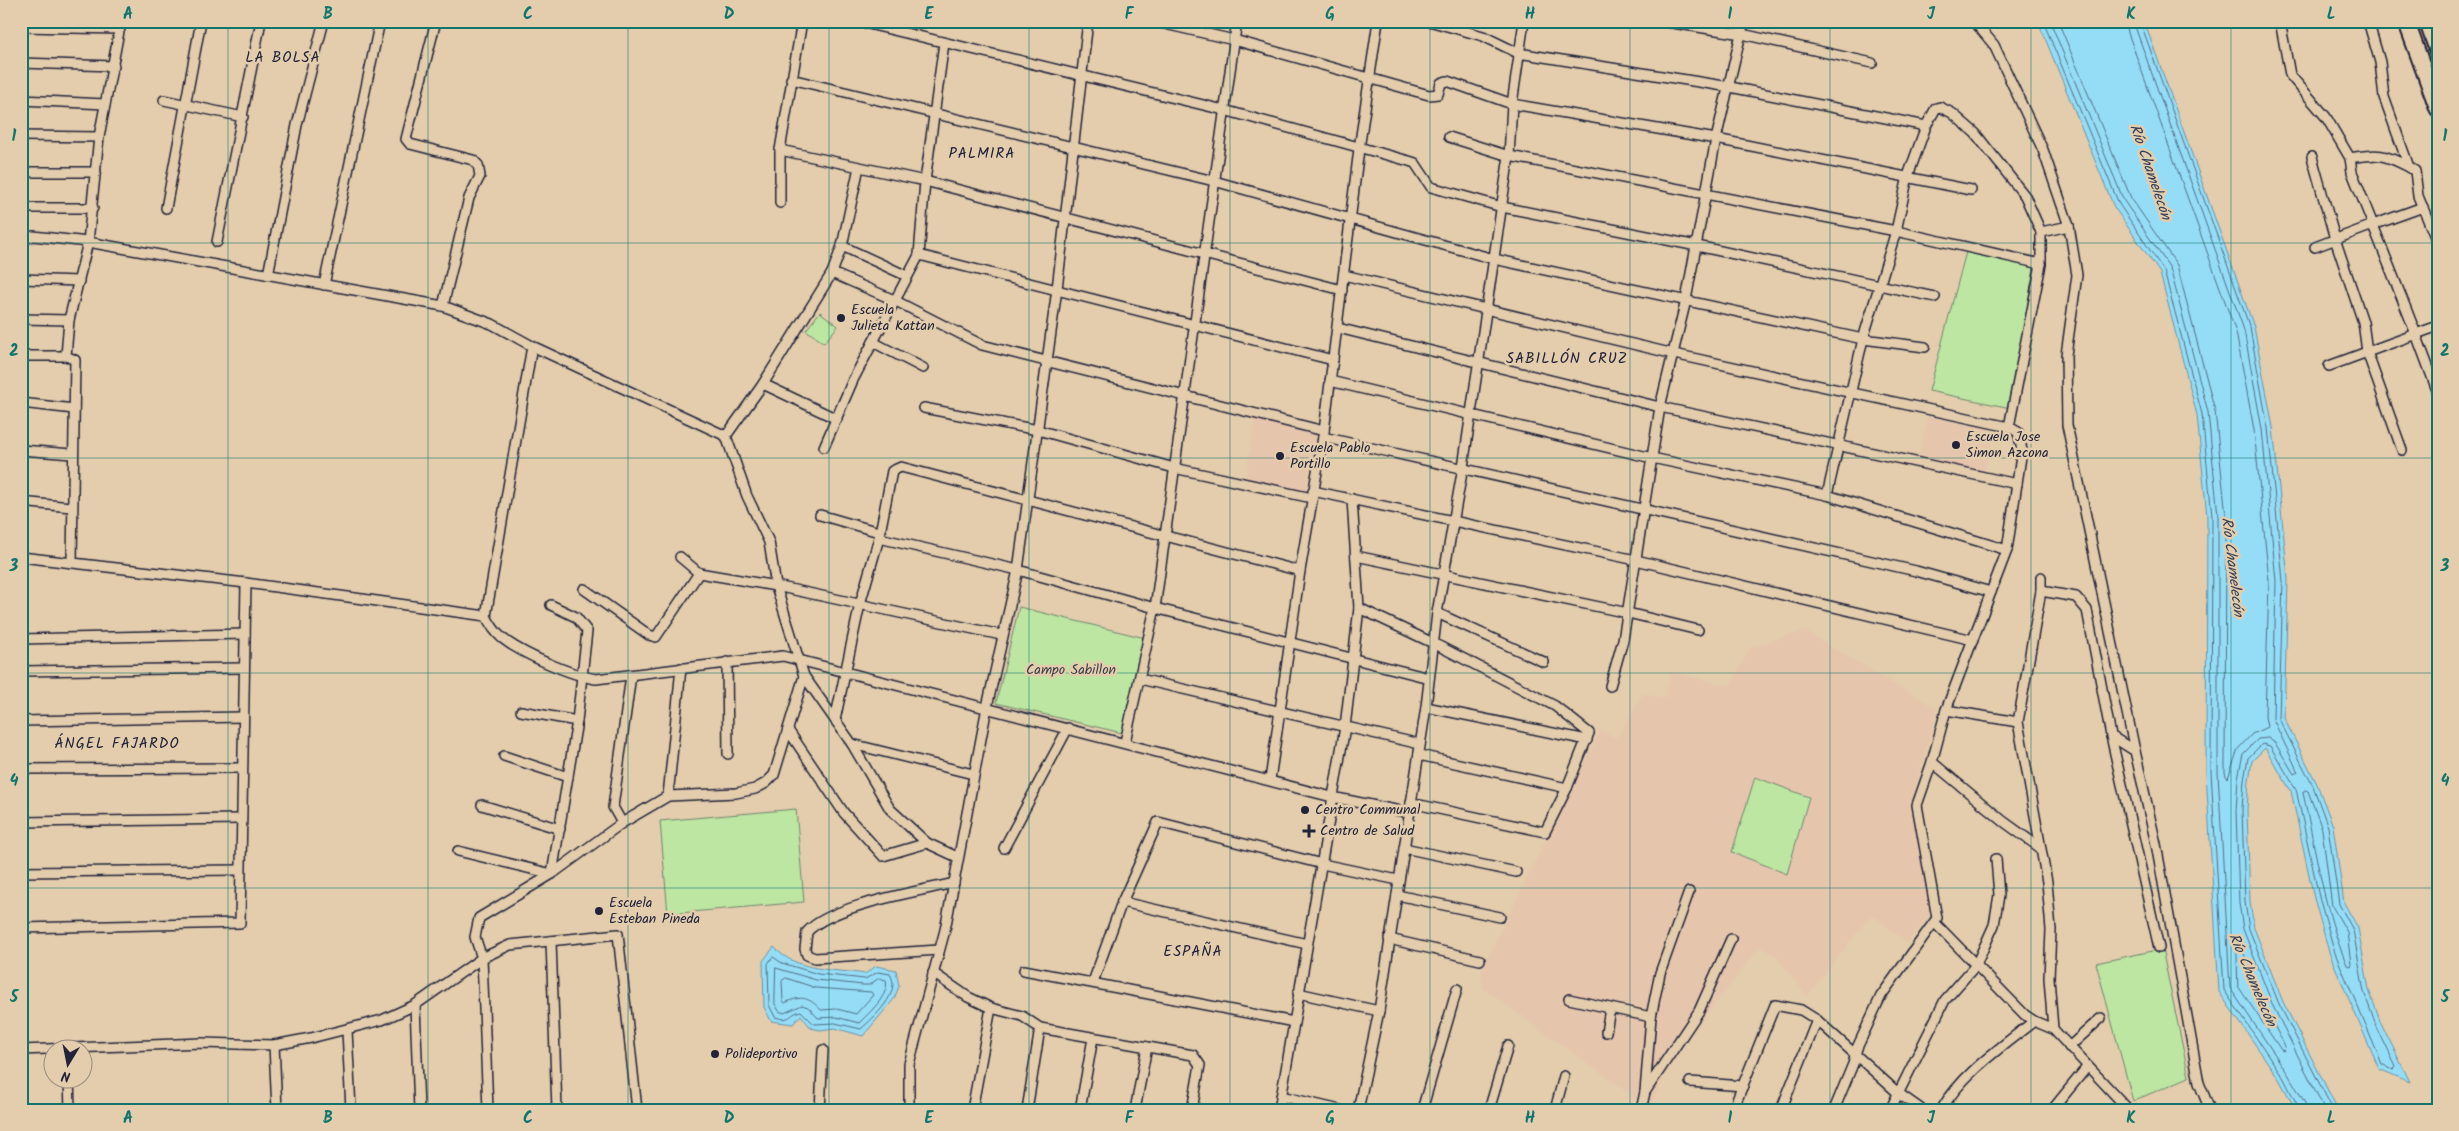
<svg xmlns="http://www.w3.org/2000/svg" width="2459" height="1131" font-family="Kalam,sans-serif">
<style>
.built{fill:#e6c5ad}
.green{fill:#bce6a2;stroke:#6f846e}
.water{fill:#95ddf6;stroke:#6792ab}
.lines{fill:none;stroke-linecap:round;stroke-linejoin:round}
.shore{stroke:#506d86;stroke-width:1}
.minor-casing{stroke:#22223b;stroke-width:12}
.trunk-casing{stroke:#22223b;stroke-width:19}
.minor{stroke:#e3cdac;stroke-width:9}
.trunk{stroke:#e3cdac;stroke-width:15}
.grid{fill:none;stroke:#0f766e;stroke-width:1;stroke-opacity:0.55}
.poi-dot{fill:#22223b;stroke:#e3cdac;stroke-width:2}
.labels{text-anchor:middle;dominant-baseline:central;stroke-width:5;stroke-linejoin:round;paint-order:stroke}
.poi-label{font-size:14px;fill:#22223b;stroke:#e3cdac;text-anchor:start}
.park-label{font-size:14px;fill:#393f4a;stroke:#e3cdac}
.neighbourhood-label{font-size:15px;letter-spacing:1px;fill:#22223b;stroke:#e3cdac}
.water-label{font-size:15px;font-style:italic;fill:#333e57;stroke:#e3cdac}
.neatline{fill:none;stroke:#0f766e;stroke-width:2}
.grid-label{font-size:16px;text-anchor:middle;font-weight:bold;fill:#0f766e}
</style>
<rect width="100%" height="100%" fill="#e3cdac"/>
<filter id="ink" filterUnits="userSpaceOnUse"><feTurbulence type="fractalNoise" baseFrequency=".02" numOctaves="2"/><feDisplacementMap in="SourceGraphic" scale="10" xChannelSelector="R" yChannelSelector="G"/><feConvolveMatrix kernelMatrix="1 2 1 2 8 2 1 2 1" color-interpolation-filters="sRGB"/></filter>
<g filter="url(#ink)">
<g class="built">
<polygon points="1928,416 1994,431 1984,473 1918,459"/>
<polygon points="1256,419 1316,433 1306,492 1245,479"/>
<polygon points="1804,631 1937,709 1911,804 1932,913 1907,943 1872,914 1807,996 1777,957 1760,946 1687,1040 1662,1080 1650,1108 1483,988 1481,971 1601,730 1617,738 1643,694 1665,698 1671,672 1730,686 1750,648"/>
</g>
<g class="green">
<polygon points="1966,252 2034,267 2011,408 1929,391"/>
<polygon points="820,312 838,326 824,343 806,330"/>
<polygon points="1019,607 1145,638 1122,733 996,703"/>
<polygon points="1755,777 1809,797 1787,874 1732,852"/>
<polygon points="796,809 804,902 668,914 660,821"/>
<polygon points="2162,949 2189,1077 2133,1101 2096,963"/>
</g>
<g class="water">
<polygon points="2038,21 2144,21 2254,327 2273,427 2288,580 2284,718 2317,784 2333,826 2344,903 2358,928 2369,990 2380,1021 2410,1082 2379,1069 2330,955 2314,898 2291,791 2265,748 2252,761 2249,780 2247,810 2250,902 2254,928 2283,1002 2336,1106 2346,1110 2296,1110 2279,1079 2219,992 2206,772 2207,516 2197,415 2160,273 2114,207"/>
<path d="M774,947C796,972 835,969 865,974L876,966L896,970L899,986L894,999L863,1036L835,1028L820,1030L811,1028L801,1015L793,1024L771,1021L764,1007L763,961Z"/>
</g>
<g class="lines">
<g class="shore">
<polyline points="2043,21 2119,204 2164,271 2202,414 2212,516 2211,772 2224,990 2283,1077 2300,1110"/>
<polyline points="2050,21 2124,201 2170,268 2208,412 2218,516 2218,772 2230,988 2288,1074 2305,1103 2306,1110"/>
<polyline points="2058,21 2131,198 2177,265 2215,411 2226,516 2225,772 2226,776 2228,778 2238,749 2252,734 2267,727 2265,717 2269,581 2254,430 2236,332 2128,33 2126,21"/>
<polyline points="2133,21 2244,330 2262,429 2276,581 2273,719 2298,772 2294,774 2275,743 2268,738 2258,739 2243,754 2238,778 2236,811 2239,903 2243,929 2273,1006 2325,1110"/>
<polyline points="2140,21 2250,328 2268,428 2283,581 2279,719 2313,786 2328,827 2339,904 2353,930 2364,992 2375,1023 2396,1067 2393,1070 2382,1064 2335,953 2319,897 2296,789 2270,746 2262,744 2248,758 2244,780 2242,810 2245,902 2249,929 2279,1004 2333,1110"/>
<path d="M2305,790L2308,791L2322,829L2332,906L2347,932L2351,964L2350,966L2347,965C2324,911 2316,851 2303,793Z"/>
<polygon points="2237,943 2240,944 2266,1009 2285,1047 2284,1051 2281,1050 2238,986"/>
<path d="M773,957L782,963L818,974L865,979L878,972L890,974C902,993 874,1017 861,1029L835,1023L814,1024L801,1011C788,1014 792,1022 775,1017L769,1005L768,964Z"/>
<path d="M776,968L816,980L863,985H869L879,978L886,980C890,995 869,1013 859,1023L836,1017L818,1018L808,1007L802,1005L784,1013L779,1011L775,1004Z"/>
<path d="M786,978L816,988L871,992L873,995L856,1014L837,1009L821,1010C809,997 801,995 785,1003L783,1001L782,981Z"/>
</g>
<defs>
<g id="minor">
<polyline points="436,21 406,139 410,144 473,160 478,165 480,176 469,198 443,306"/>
<polyline points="856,21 1224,110 1409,161 1415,163 1431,187 1502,207 1697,246 1935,297"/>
<polyline points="1152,21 1234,40 1429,95 1438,94 1441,83 1447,81 1512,104 1716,139 1971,190"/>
<polyline points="1429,21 1483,36 1518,53 1730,87 1926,126"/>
<polyline points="1660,21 1742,34 1872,63"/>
<polyline points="1974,21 1994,45 2043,150 2069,226"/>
<polyline points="2280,21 2290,75 2326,117 2350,158 2352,172 2373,225 2315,247"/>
<polyline points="2368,21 2380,62 2384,97 2409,167 2415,171 2418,196 2438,244"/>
<polyline points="21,27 120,29"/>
<polyline points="21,63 114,66"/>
<polyline points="791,79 1214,181 1494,259 1863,339 1925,347"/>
<polyline points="21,100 105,104"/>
<polyline points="164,100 243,117"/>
<polyline points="21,136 99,137"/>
<polyline points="1449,137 1509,156 1896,231 2041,264"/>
<polyline points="780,150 925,181 1342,290"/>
<polyline points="2312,157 2335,239 2363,322 2367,352 2402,450"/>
<path d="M2350,158C2379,153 2384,154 2409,167"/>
<polyline points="21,172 96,172"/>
<polyline points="780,203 780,150 802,21"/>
<polyline points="2423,207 2373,225 2416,334 2438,326"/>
<polyline points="21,208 93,208"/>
<polyline points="166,208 201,21"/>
<polyline points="2041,232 2069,226 2077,275 2066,355 2067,425 2135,751"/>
<polyline points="21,241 33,236 88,242 443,306 492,324 532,346 726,436 747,496 769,542 776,586 804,676 774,775 766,783 755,789 736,793 668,796 622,823 552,874 479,918 475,937 482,958 488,1110"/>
<polyline points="217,242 261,21"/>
<polyline points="842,246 907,276"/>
<polyline points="919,255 1333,360"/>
<polyline points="832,273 894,300 982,345 1324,431"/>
<polyline points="268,275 297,125 324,21"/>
<polyline points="1344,275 1674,354 2009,427 2018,432 2022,450 2007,550 1946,710 1932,762 1917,805 1937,918 1881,996 1857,1048 1853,1064 1834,1110"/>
<polyline points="21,279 79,281"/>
<polyline points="324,285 380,21"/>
<polyline points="21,319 69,320"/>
<polyline points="1338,328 1660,407 2017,484"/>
<polyline points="873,342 923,368"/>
<path d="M532,346L486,616C490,624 495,632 502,638C522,654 571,675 596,679L783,656L1332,797L1410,813"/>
<polyline points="21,356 66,356 75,360 72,562"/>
<polyline points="66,356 69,320 88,242 99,137 121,21"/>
<polyline points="2329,366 2416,334 2438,393"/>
<polyline points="1330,381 1652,458 1827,495 2007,550"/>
<polyline points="763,384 837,419"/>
<polyline points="21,403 74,409"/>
<polyline points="924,408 1038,430 1174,468 1312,498"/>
<polyline points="726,436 763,384 832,273 842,246 859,167"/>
<polyline points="1323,437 1916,571 1991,592"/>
<polyline points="824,447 853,380 919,255 925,181 944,43"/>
<polyline points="21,450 72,454"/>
<polyline points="1313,491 1636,560 1973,640"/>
<polyline points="1827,495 1863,339 1896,231 1908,176 1926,126 1936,108 1940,107 1952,113 1975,133 2025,196 2041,232 2041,264 2009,427"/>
<polyline points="21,502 71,507"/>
<polyline points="820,515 879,532"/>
<polyline points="1356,556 1628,613 1698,630"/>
<polyline points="21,557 246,583 486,616"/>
<polyline points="680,557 699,573 776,586 1001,635"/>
<polyline points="1300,571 901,467 892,471 879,538 1018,570 1155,608 1429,678"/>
<polyline points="2041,577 2041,591 2018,722 2047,882 2051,930 2049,978 2053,1029"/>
<polyline points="584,589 649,635 656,637 699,573"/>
<polyline points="2041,591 2076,597 2087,610 2111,736 2159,948"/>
<polyline points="1359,608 1435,644 1555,706 1589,733 1567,788 1545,832 1411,803"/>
<polyline points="1437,613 1544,662"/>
<polyline points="21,639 245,634"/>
<polyline points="727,662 728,754"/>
<polyline points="21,671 243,668"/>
<polyline points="804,676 852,744 890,809 927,843"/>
<polyline points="1140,679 1420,744"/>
<polyline points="1610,686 1623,640 1660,407 1686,300 1716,139 1744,21"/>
<polyline points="1426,707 1587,740"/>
<polyline points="1946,710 2018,722"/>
<polyline points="521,711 577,721"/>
<polyline points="835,720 860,604 879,538"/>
<polyline points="21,721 243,717"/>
<polyline points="788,730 844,813 883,856 927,843 957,857"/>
<polyline points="2111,736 2135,751 2156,844 2199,1083 2210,1110"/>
<polyline points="1125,742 1155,608 1237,21"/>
<polyline points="852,744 973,774"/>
<polyline points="1419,755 1567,788"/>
<polyline points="504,756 568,777"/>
<polyline points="1932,762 2003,821 2039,847"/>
<polyline points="21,769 241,768"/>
<polyline points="1270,780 1300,571 1324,431 1359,149 1378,21"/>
<polyline points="668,796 681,668"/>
<polyline points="482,805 560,829"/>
<polyline points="21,822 241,819"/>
<polyline points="622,823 613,807 631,675"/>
<polyline points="1004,848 1068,728"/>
<polyline points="1404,848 1516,872"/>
<polyline points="458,851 552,874 577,721 587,631 576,617 551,605"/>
<polyline points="21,872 240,870"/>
<polyline points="1397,895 1500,917"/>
<polyline points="1122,902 1307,944"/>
<polyline points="1935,923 2025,1015 2034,1021 2053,1029 2129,1110"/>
<polyline points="21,928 240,923 246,583"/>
<polyline points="1389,939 1480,960"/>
<polyline points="551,941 557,1110"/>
<path d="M939,950L815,958L807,955L805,949L807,932C831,905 917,892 954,883"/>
<polyline points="1024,970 1294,1022"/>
<polyline points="933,973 968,997 991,1008 1022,1016 1040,1028 1193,1055 1200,1065 1192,1110"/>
<polyline points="1093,982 1122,902 1158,822 1322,864 1398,880"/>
<polyline points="1298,993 1379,1011"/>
<polyline points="1569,999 1651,1017"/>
<polyline points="415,1005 419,1110"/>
<polyline points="347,1030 351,1110"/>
<polyline points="1606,1032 1610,1009"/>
<polyline points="274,1045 277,1110"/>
<polyline points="2069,1047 2101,1018"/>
<polyline points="21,1050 202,1043 274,1045 311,1038 382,1020 415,1005 482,958 510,945 618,934 637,1110"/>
<polyline points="69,1078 70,1110"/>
<polyline points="1690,1082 1743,1086"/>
<polyline points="1645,1092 1651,1017 1660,973 1689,892"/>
<polyline points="1281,1096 1340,1110"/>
<polyline points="820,1110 823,1050"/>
<polyline points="909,1110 909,1064 945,930 987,707 1018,570 1057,289 1088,21"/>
<polyline points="972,1110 991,1008"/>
<polyline points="1027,1110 1040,1028"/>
<polyline points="1080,1110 1093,1038"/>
<polyline points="1135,1110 1147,1047"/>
<polyline points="1279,1110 1345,727 1359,608 1352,499"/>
<polyline points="1358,1110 1379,1011 1426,707 1437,613 1463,467 1509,156 1512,104 1524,21"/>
<polyline points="1422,1110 1457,989"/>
<polyline points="1489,1110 1508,1046"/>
<polyline points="1555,1110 1564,1076"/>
<polyline points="1641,1110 1645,1092 1699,1011 1731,939"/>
<polyline points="1733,1110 1775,1005 1801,1010 1817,1020 1898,1093 1922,1110"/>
<polyline points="1781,1110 1817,1020"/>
<polyline points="1890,1110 1945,1000 1976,965 1994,925 1999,895 1996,859"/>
<path d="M1941,1110C1963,1073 2000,1048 2034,1021"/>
<polyline points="2052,1110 2087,1067"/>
</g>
<g id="trunk">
<polyline points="2406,21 2438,109"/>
<polyline points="2427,21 2438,52"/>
</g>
</defs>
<use href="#minor" class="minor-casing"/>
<use href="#trunk" class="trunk-casing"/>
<use href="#minor" class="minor"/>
<use href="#trunk" class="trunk"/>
</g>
</g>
<path class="grid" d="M228,21V1110M428,21V1110M628,21V1110M829,21V1110M1029,21V1110M1230,21V1110M1430,21V1110M1630,21V1110M1830,21V1110M2031,21V1110M2231,21V1110M21,243H2438M21,458H2438M21,673H2438M21,888H2438"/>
<g class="poi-dot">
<circle cx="841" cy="318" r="5"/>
<circle cx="1956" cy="445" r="5"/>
<circle cx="1280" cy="456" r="5"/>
<circle cx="1305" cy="810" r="5"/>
<path d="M1306.5 823.5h5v5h5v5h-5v5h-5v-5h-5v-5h5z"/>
<circle cx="599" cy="911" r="5"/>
<circle cx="715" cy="1054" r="5"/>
</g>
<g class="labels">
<g class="poi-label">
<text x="851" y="310">Escuela<tspan x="851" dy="16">Julieta Kattan</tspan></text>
<text x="1966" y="437">Escuela Jose<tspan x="1966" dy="16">Simon Azcona</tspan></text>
<text x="1290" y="448">Escuela Pablo<tspan x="1290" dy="16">Portillo</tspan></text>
<text x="1315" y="810">Centro Communal</text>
<text x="1320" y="831">Centro de Salud</text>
<text x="609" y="903">Escuela<tspan x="609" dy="16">Esteban Pineda</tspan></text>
<text x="725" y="1054">Polideportivo</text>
</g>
<g class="park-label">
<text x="1071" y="670">Campo Sabillon</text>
</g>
<g class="neighbourhood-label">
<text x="283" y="58">LA BOLSA</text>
<text x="982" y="154">PALMIRA</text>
<text x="1567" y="359">SABILLÓN CRUZ</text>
<text x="117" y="744">ÁNGEL FAJARDO</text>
<text x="1193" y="952">ESPAÑA</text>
</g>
<g class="water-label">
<text transform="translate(2150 172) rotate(71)">Río Chamelecón</text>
<text transform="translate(2232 567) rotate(83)">Río Chamelecón</text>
<text transform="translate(2252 980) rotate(67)">Río Chamelecón</text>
</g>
</g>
<rect width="2459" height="1131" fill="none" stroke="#e3cdac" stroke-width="55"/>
<g transform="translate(68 1064) rotate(190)"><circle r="24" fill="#e3cdac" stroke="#96897f"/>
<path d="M0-4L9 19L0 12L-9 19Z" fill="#22223b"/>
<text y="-8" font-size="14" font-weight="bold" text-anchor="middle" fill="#22223b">N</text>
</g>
<rect x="28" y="28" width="2404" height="1076" class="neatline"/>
<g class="grid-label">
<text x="128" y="19">A</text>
<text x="328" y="19">B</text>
<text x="528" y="19">C</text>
<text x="729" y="19">D</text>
<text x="929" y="19">E</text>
<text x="1129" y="19">F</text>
<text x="1330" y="19">G</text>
<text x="1530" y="19">H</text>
<text x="1730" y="19">I</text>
<text x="1931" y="19">J</text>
<text x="2131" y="19">K</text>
<text x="2331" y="19">L</text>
<text x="14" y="141">1</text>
<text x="2445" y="141">1</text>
<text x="14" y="356">2</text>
<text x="2445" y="356">2</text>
<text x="14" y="571">3</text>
<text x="2445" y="571">3</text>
<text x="14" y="786">4</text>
<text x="2445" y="786">4</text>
<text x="14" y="1002">5</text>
<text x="2445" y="1002">5</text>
<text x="128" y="1123">A</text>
<text x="328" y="1123">B</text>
<text x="528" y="1123">C</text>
<text x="729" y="1123">D</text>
<text x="929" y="1123">E</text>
<text x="1129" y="1123">F</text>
<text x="1330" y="1123">G</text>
<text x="1530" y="1123">H</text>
<text x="1730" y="1123">I</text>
<text x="1931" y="1123">J</text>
<text x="2131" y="1123">K</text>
<text x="2331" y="1123">L</text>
</g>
</svg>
